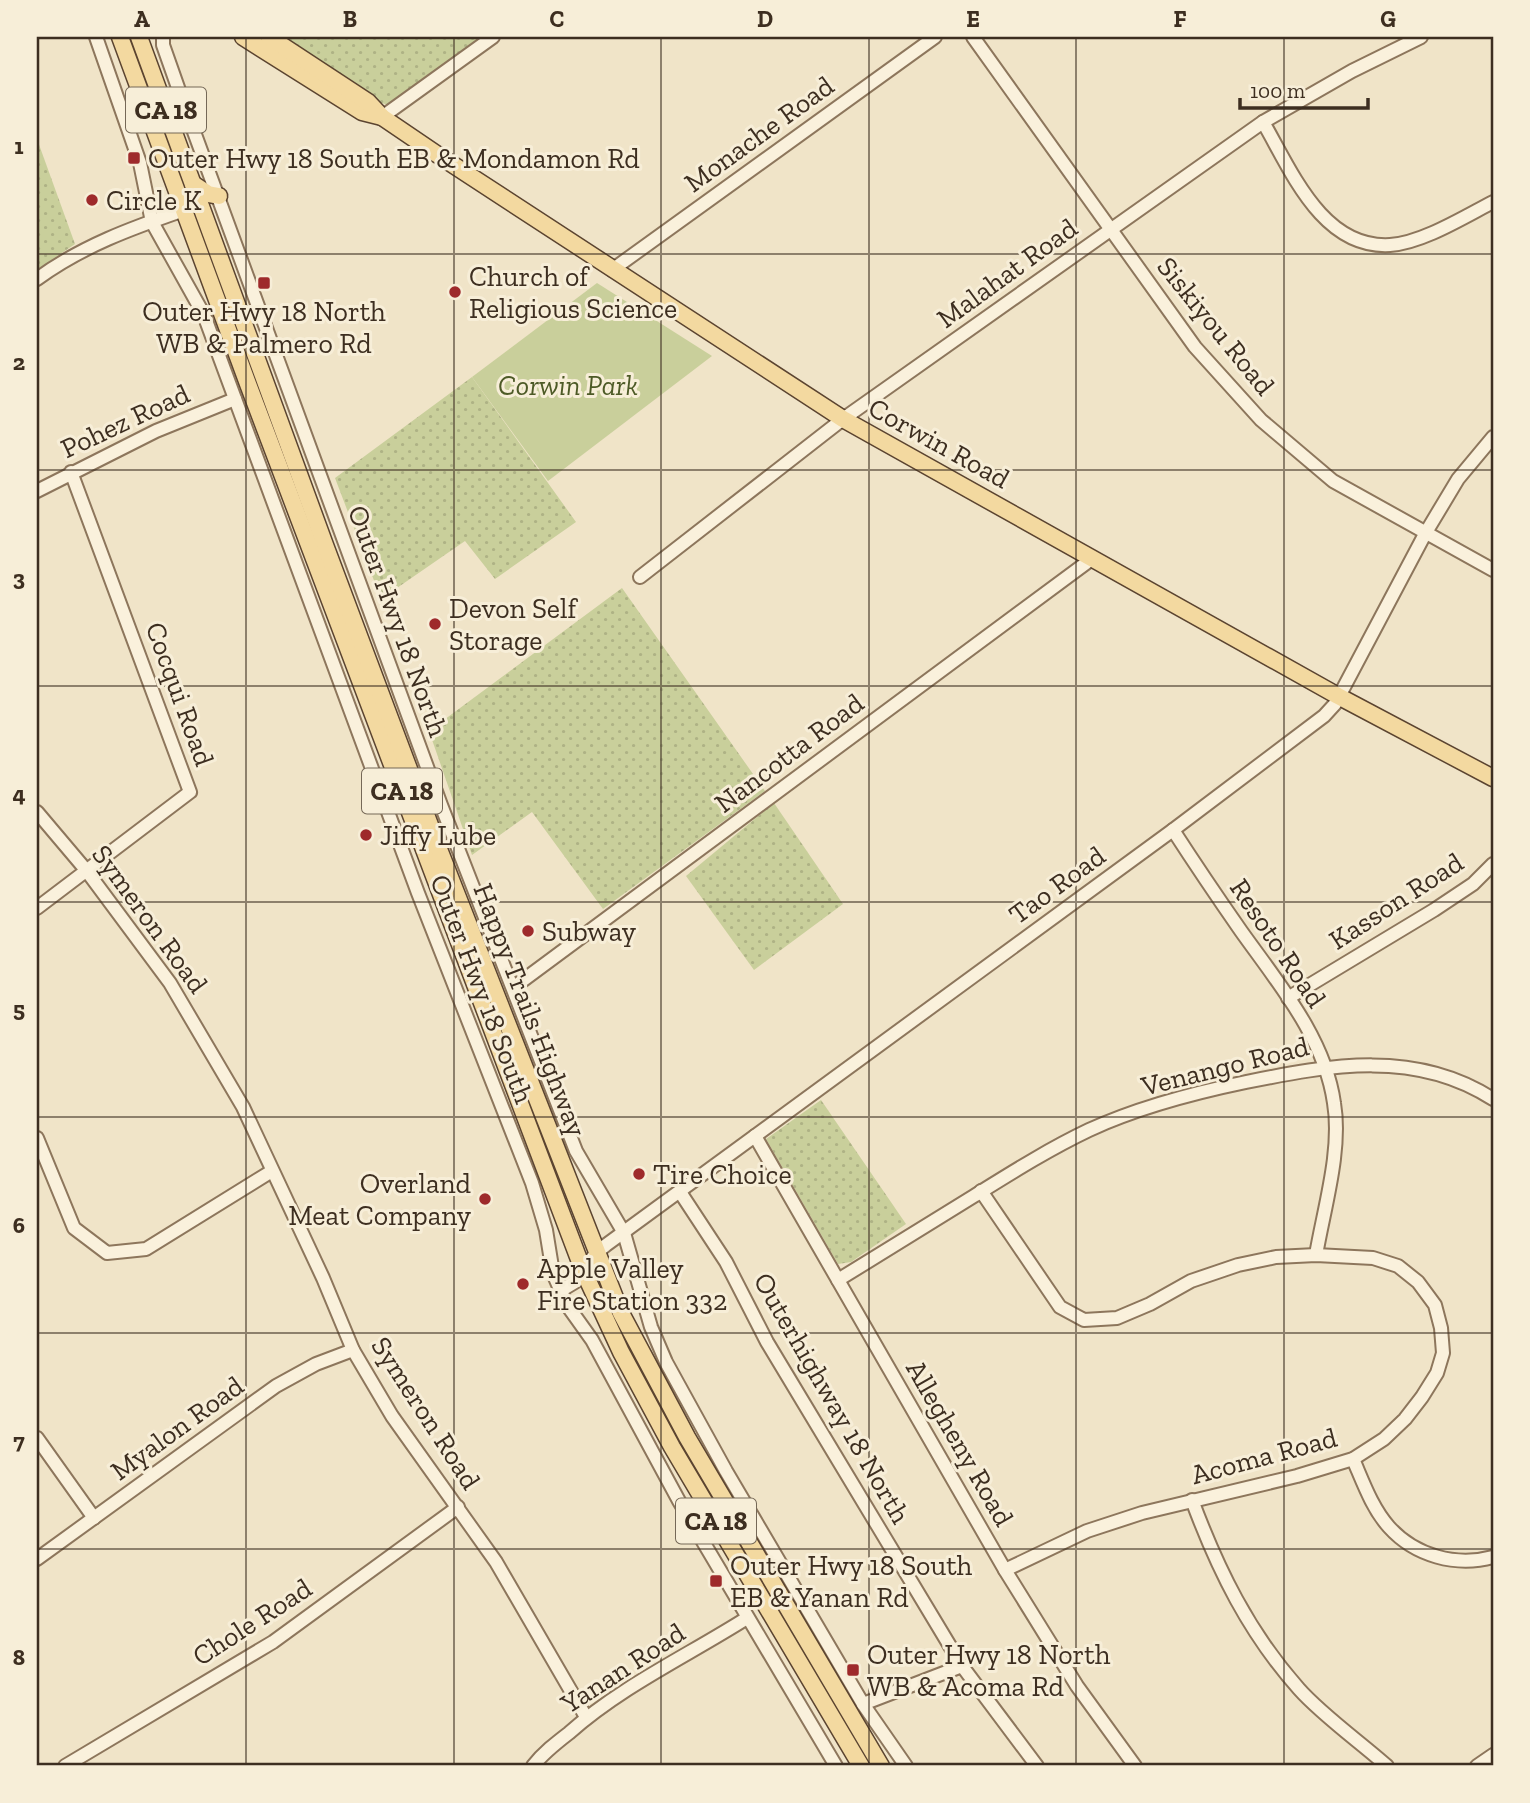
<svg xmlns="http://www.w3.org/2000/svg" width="1530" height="1803" font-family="'Zilla Slab',serif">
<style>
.grass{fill:url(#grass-dots)}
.green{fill:#c9cf9b}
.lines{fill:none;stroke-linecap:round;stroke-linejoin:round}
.minor-casing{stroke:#8d765c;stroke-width:16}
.major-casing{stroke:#5b4430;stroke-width:19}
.minor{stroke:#faf1dc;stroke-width:12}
.major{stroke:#f3d9a0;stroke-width:16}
.grid{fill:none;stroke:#3d2e20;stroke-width:2;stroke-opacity:0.55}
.poi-dot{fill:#9e2a2b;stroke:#f7eed8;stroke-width:2.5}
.labels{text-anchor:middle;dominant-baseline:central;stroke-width:6;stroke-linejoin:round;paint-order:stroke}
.shield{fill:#f7eed8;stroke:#756857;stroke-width:2}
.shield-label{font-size:26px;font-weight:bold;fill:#3d2e20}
.street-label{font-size:28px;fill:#3d2e20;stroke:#f7eed8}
.poi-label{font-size:28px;fill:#3d2e20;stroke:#f7eed8;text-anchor:start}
.park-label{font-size:28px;font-style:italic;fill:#4d5a26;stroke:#f7eed8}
.neatline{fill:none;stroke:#3d2e20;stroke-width:2.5}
.grid-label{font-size:23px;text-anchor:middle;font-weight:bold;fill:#3d2e20}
</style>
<defs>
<pattern id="grass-dots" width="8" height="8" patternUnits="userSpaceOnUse" patternTransform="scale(1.75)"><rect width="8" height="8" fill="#c9cf9b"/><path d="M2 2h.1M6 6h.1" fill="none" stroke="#aeb285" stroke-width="1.8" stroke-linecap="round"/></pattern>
</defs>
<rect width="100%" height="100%" fill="#f0e4c8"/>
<g class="grass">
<polygon points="285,37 481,37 389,105 381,103 286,42"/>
<polygon points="37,139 75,244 37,270"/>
<polygon points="472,377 576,522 495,579 465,541 381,599 335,478"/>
<polygon points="622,588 765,791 603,909 532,812 472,855 429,731"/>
<polygon points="774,803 843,904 754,970 686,876"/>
<polygon points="821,1100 906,1224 851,1262 838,1264 766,1139"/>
</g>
<polygon class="green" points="597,283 712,356 548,481 472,377"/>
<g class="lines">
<defs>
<g id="minor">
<polyline points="96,37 140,163 152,222 204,315 418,893 532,1183 546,1230 553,1273 567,1305 592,1340 679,1501 836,1766"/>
<polyline points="163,37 163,45 182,99 441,805 576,1151 624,1233 651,1327 666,1362 726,1471 863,1704 906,1766"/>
<polyline points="973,37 1195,347 1261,420 1333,481 1493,570"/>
<polyline points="382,117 493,37"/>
<path d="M1263,122C1291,170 1322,249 1390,245C1422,243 1464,217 1493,202"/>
<polyline points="612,270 935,37"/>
<path d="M37,279C82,246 132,228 184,210"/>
<polyline points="37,491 156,431 235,399"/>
<polyline points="640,577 843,419 1263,122 1352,71 1421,37"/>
<polyline points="37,812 86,870 170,983 243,1107 323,1278 353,1350 392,1416 496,1562 586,1717"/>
<path d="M1173,830C1195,864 1218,898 1241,931C1278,983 1325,1038 1334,1103C1342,1150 1324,1208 1316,1255"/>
<polyline points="37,908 190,792 71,472"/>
<polyline points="514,987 1093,558"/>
<polyline points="1288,998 1434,910 1473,884 1493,864"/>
<polyline points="755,1136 1005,1570 1077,1686 1135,1766"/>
<polyline points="37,1138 74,1228 107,1253 146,1249 272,1171"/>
<polyline points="981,1191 1060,1307 1084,1320 1117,1318 1150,1304 1191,1281 1238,1265 1276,1257 1316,1255 1373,1258 1398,1266 1418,1282 1435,1305 1441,1328 1443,1353 1437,1373 1422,1397 1405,1419 1384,1439 1353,1459 1297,1476 1142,1513 1087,1531 1005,1570"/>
<polyline points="680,1192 726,1262 767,1342 962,1666 1037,1766"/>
<path d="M838,1280C883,1252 928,1224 974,1196C1011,1173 1049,1149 1089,1130C1139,1107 1193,1093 1246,1082C1330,1065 1416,1049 1493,1099"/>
<polyline points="560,1291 575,1282 596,1253 606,1245 1173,830 1324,716 1335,704 1425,534 1458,479 1493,437"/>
<polyline points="37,1438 94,1518"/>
<path d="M1353,1459C1363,1482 1372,1508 1389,1527C1415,1556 1456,1567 1493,1557"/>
<path d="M1192,1500C1218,1570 1249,1633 1299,1689C1322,1715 1360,1742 1387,1766"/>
<polyline points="37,1559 276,1386 316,1364 353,1350"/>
<polyline points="863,1704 962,1666"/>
<polyline points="65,1766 273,1642 458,1507"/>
<path d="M533,1766C543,1753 556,1743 569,1733C622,1686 687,1656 747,1618"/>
<polyline points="1477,1766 1493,1755"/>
</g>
<g id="major">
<polyline points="120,37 248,384 583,1270 621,1352 672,1447 861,1766"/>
<polyline points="139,37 325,545 439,849 621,1313 687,1437 881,1766"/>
<polyline points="243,37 362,112 382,117"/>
<polyline points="269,37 368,102 382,117 435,153 843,419 1338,696 1493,778"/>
<polyline points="193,184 208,194 219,196"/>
</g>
</defs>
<use href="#minor" class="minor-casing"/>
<use href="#major" class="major-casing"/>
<use href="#minor" class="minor"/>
<use href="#major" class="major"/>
</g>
<path class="grid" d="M246,37V1766M454,37V1766M661,37V1766M869,37V1766M1076,37V1766M1284,37V1766M37,254H1493M37,470H1493M37,686H1493M37,902H1493M37,1117H1493M37,1333H1493M37,1549H1493"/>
<g class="poi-dot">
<rect x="127" y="151" width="14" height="14" rx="3.5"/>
<circle cx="92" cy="200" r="7"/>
<rect x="257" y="276" width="14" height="14" rx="3.5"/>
<circle cx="455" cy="292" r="7"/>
<circle cx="435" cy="624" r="7"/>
<circle cx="366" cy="835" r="7"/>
<circle cx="528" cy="931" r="7"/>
<circle cx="639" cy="1174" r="7"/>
<circle cx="485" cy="1199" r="7"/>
<circle cx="523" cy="1284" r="7"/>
<rect x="709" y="1574" width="14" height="14" rx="3.5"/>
<rect x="846" y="1663" width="14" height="14" rx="3.5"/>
</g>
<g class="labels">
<g class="shield">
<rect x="126" y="87.5" width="80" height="45" rx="5"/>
<rect x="362" y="768.5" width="80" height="45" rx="5"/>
<rect x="676" y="1498.5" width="80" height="45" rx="5"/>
</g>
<g class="shield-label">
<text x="166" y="110">CA 18</text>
<text x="402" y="791">CA 18</text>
<text x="716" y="1521">CA 18</text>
</g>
<g class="street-label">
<text transform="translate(759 134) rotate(-36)">Monache Road</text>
<text transform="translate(1007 273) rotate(-36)">Malahat Road</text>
<text transform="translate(1216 326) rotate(51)">Siskiyou Road</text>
<text transform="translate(125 421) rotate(-25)">Pohez Road</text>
<text transform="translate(939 443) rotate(29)">Corwin Road</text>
<text transform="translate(398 621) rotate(70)">Outer Hwy 18 North</text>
<text transform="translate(180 694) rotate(70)">Cocqui Road</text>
<text transform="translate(789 753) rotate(-37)">Nancotta Road</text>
<text transform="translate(1057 885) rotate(-36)">Tao Road</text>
<text transform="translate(1396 901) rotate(-33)">Kasson Road</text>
<text transform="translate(150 919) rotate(54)">Symeron Road</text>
<text transform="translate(1278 943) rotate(56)">Resoto Road</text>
<text transform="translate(482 989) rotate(69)">Outer Hwy 18 South</text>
<text transform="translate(530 1010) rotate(69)">Happy Trails Highway</text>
<text transform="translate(1225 1066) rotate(-14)">Venango Road</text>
<text transform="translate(832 1398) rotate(60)">Outerhighway 18 North</text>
<text transform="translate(426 1413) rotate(57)">Symeron Road</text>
<text transform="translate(177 1428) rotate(-36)">Myalon Road</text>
<text transform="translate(960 1443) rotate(60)">Allegheny Road</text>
<text transform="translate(1264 1456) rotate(-15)">Acoma Road</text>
<text transform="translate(252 1622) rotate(-33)">Chole Road</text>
<text transform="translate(623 1668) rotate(-33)">Yanan Road</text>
</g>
<g class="poi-label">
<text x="148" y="158">Outer Hwy 18 South EB &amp; Mondamon Rd</text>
<text x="106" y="200">Circle K</text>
<text x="469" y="276">Church of<tspan x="469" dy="32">Religious Science</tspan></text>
<text x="264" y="311" text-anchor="middle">Outer Hwy 18 North<tspan x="264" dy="32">WB &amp; Palmero Rd</tspan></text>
<text x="449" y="608">Devon Self<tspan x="449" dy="32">Storage</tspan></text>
<text x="380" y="835">Jiffy Lube</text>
<text x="542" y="931">Subway</text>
<text x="653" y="1174">Tire Choice</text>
<text x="471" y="1183" text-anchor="end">Overland<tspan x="471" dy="32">Meat Company</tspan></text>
<text x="537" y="1268">Apple Valley<tspan x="537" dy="32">Fire Station 332</tspan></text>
<text x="730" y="1565">Outer Hwy 18 South<tspan x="730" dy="32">EB &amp; Yanan Rd</tspan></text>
<text x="867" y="1654">Outer Hwy 18 North<tspan x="867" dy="32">WB &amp; Acoma Rd</tspan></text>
</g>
<g class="park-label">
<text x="568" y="385">Corwin Park</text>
</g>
</g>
<rect width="1530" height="1803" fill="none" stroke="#f7eed8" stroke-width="77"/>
<path d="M1240 98v10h128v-10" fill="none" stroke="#3d2e20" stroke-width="3.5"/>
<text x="1250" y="98" font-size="21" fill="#3d2e20" stroke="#f7eed8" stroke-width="5" paint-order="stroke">100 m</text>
<rect x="38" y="38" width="1454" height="1726" class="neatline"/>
<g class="grid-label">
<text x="142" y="27">A</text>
<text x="350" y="27">B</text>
<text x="557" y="27">C</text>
<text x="765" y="27">D</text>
<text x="973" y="27">E</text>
<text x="1180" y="27">F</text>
<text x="1388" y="27">G</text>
<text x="19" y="154">1</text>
<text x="19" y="370">2</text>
<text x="19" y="586">3</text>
<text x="19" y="802">4</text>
<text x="19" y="1017">5</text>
<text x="19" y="1233">6</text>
<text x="19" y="1449">7</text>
<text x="19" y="1665">8</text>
</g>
</svg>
